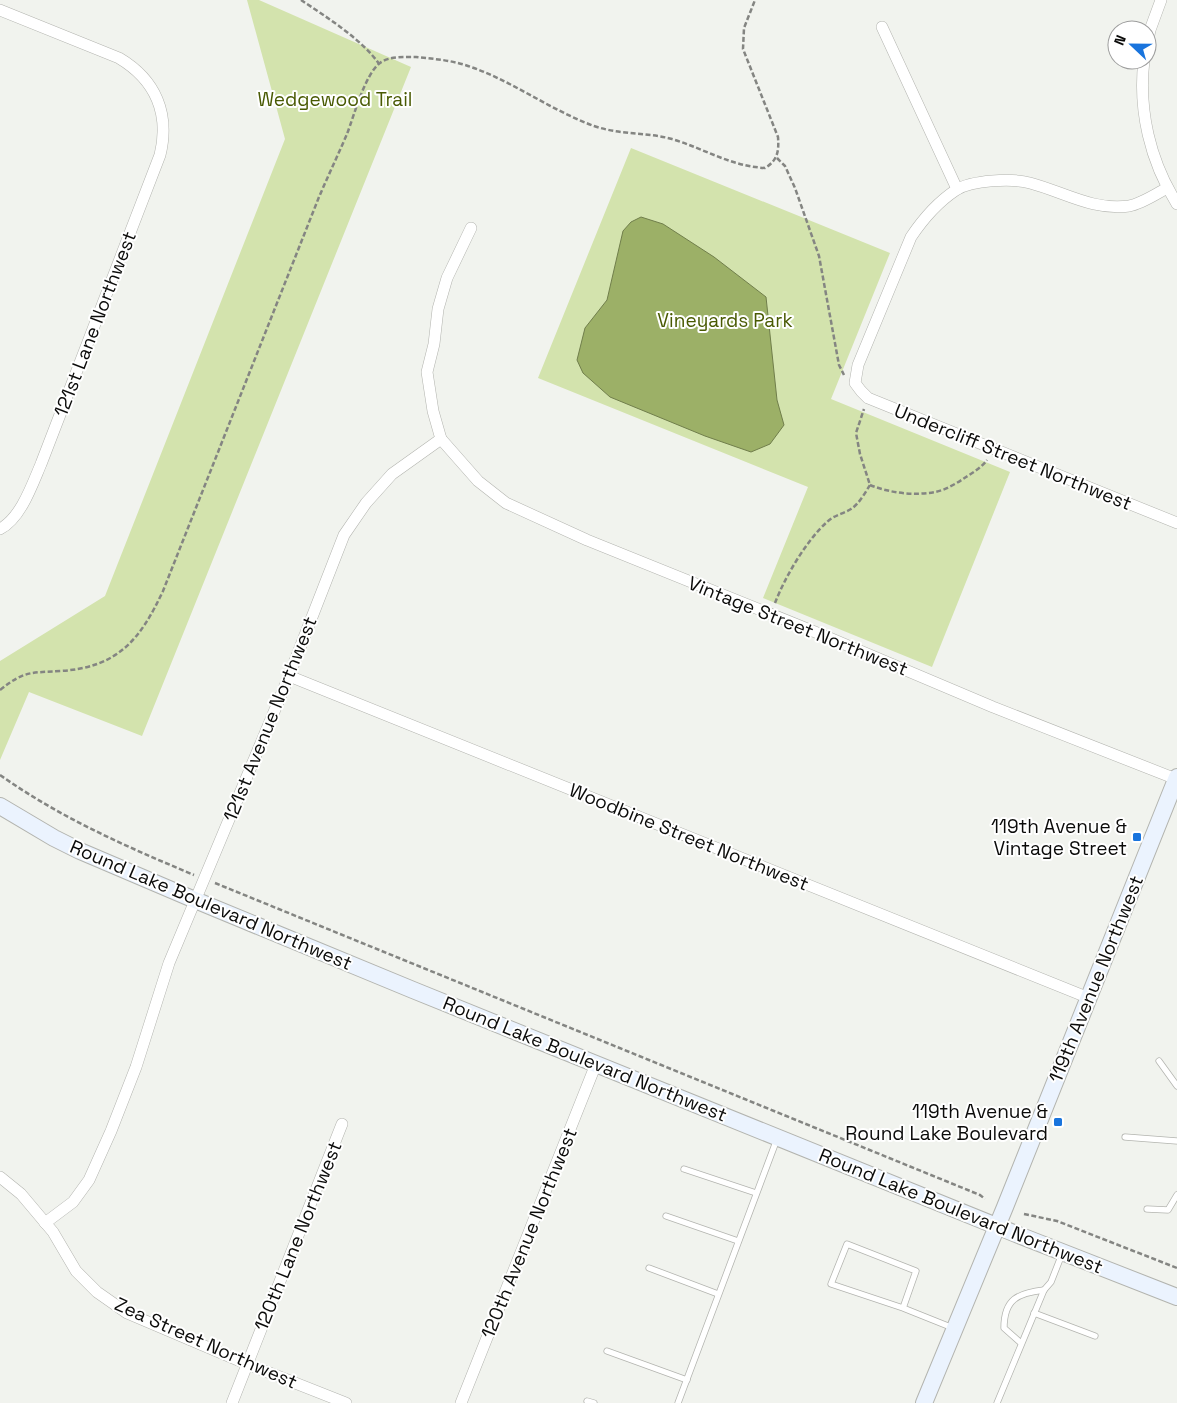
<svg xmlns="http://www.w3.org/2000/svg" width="1177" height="1403" font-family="'Space Grotesk',sans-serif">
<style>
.green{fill:#d3e3ad}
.water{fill:#9cb067;stroke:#707e4b}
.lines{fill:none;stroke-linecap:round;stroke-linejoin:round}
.lane-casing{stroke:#b3b4af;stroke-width:7}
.street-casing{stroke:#b3b4af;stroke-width:12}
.secondary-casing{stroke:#b3b4af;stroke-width:18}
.path{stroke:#848582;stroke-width:2.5;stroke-dasharray:5 2.5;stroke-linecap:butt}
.lane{stroke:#fff;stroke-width:5.5}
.street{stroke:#fff;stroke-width:11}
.secondary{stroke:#ebf3fe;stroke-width:16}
.poi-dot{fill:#1974dd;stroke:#fff;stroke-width:2}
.labels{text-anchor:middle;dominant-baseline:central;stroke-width:4;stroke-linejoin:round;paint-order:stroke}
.park-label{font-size:19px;fill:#495a03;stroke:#fff}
.street-label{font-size:19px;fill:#0b0b0a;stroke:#fff}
.poi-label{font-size:19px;fill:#0b0b0a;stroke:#fff;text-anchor:end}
</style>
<rect width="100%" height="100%" fill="#f1f3ee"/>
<g class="green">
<polygon points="247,0 259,0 411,67 142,736 29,692 0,760 0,661 105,596 285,139"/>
<polygon points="631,148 890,253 831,399 1010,472 932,667 763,598 808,487 538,378"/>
</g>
<polygon class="water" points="641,217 663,224 714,257 766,297 777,400 784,425 770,444 751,452 705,436 610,397 583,373 577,360 585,328 607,300 623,231 631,222"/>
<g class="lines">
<defs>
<g id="lane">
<polyline points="1159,1061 1177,1086"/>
<polyline points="1125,1137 1177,1141"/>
<polyline points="684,1169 756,1193"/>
<polyline points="1147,1209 1168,1210 1177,1195"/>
<polyline points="666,1216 738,1241"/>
<polyline points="649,1268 718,1294"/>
<polyline points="903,1308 916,1271 847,1244 831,1284 903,1308 953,1328"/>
<polyline points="1034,1313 1095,1336"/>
<path d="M1021,1343L1004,1328C1004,1299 1018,1293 1044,1290"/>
<polyline points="607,1351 687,1380"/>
<polyline points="587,1401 594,1403"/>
<polyline points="678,1403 777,1139"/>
<polyline points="997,1403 1044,1290 1051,1282 1062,1254"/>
</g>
<g id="street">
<path d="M0,10L119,58C156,80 170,114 160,155L41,464C32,485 21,518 0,529"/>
<polyline points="882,27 957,189"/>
<polyline points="1147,45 1150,30 1161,0"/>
<path d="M1144,60C1138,110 1150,161 1177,204"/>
<path d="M1167,188C1156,194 1141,204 1129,206C1093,211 1064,192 1030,183C1012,178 972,180 956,190C938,202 923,219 911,237L858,365L855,383L861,391L868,398L1177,523"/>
<polyline points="441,439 478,481 506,503 587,540 825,636 993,707 1176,779"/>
<polyline points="289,676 1089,998"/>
<polyline points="0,1177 21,1194 53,1232 76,1271 97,1292 127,1313 247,1364 346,1403"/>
<polyline points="45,1223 73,1202 89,1180 111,1131 136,1067 169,963 289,676 344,535 366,503 392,474 441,439 433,411 427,372 434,344 438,309 447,278 471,228"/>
<polyline points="232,1403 342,1124"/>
<polyline points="461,1403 596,1064"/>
</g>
<g id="secondary">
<polyline points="0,806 54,838 80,851 195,900 413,990 1016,1234 1177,1297"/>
<polyline points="924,1403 1005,1207 1177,777"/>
</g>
</defs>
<use href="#lane" class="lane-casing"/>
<use href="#street" class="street-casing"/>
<use href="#secondary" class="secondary-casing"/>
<g class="path">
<path d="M301,0C325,16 363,40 379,64"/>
<polyline points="777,158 785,166 795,188 819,256 839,365 844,375"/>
<path d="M870,485C890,493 914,496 935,492C946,490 957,483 966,477C974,472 982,467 987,460"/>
<path d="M775,603C785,577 806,541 827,522C834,515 843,514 851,509C859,504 865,493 870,485L860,454L856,433L864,409"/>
<path d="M0,690C25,670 31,673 61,671C118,667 140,640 163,591L319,197C328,176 338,155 347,134C354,116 365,74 380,63C389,56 405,57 416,57C434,59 451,60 468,66C511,80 550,110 594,126C620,135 646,132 672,139C705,149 730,166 765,168C778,160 779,151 778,137L743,49L744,28L755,0"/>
<path d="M0,775C61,818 125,846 194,875"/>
<polyline points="215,883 980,1195 985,1199"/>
<polyline points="1024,1214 1057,1221 1177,1268"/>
</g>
<use href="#lane" class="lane"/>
<use href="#street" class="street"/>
<use href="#secondary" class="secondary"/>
</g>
<g class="poi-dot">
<rect x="1132" y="832" width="10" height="10" rx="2.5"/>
<rect x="1053" y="1117" width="10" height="10" rx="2.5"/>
</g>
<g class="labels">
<g class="park-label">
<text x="335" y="99">Wedgewood Trail</text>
<text x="725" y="320">Vineyards Park</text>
</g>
<g class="street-label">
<text transform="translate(95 324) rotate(-69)">121st Lane Northwest</text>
<text transform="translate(1013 457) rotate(22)">Undercliff Street Northwest</text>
<text transform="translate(798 626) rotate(22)">Vintage Street Northwest</text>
<text transform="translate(270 719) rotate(-68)">121st Avenue Northwest</text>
<text transform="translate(689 837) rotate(22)">Woodbine Street Northwest</text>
<text transform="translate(211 905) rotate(23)">Round Lake Boulevard Northwest</text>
<text transform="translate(1096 979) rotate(-68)">119th Avenue Northwest</text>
<text transform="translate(585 1059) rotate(22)">Round Lake Boulevard Northwest</text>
<text transform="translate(961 1211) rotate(22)">Round Lake Boulevard Northwest</text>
<text transform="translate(529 1233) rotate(-68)">120th Avenue Northwest</text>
<text transform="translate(298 1236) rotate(-68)">120th Lane Northwest</text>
<text transform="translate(206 1343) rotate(24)">Zea Street Northwest</text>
</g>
<g class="poi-label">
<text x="1127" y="826">119th Avenue &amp;<tspan x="1127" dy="22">Vintage Street</tspan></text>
<text x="1048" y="1111">119th Avenue &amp;<tspan x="1048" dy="22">Round Lake Boulevard</tspan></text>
</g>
</g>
<g transform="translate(1132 45) rotate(292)"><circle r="24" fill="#ffffff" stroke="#9d9d9d"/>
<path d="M0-4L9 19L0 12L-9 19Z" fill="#1974dd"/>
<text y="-8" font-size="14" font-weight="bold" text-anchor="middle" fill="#0b0b0a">N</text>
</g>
</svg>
